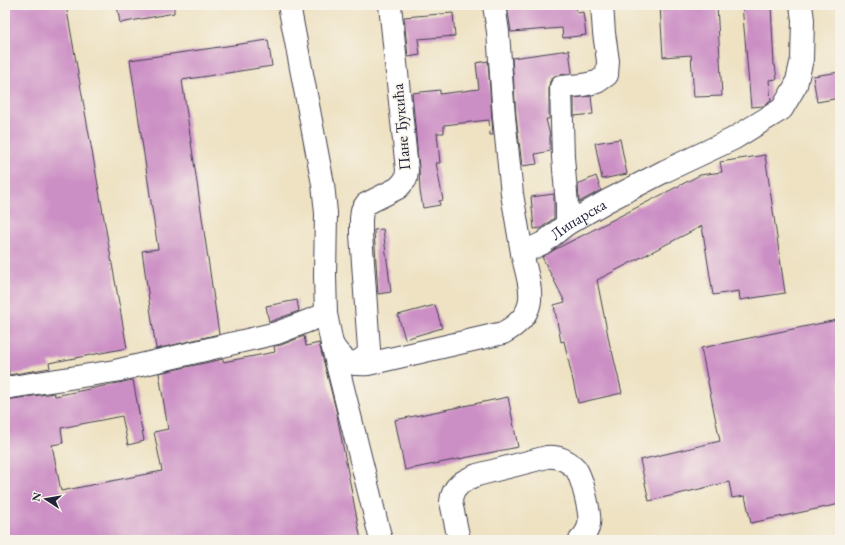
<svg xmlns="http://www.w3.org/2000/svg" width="845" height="545" font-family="'EB Garamond',serif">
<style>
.building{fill:#cc8fc5}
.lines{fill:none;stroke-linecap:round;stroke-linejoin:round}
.minor-casing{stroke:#413f4f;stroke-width:24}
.minor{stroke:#fff;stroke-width:22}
.labels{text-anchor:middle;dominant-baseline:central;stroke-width:3;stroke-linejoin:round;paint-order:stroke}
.street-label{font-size:16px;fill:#22223b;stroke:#f7f3e8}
</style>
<rect width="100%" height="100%" fill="#f7f3e8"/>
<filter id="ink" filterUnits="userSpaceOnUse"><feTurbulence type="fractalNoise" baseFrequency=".025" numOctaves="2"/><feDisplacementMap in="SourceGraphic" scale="8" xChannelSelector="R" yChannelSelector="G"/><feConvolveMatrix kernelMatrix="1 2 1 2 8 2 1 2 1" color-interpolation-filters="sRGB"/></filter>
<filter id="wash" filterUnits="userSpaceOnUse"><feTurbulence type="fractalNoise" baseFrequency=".012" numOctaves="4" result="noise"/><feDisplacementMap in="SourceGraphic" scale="16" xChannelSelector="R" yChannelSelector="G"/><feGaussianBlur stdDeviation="0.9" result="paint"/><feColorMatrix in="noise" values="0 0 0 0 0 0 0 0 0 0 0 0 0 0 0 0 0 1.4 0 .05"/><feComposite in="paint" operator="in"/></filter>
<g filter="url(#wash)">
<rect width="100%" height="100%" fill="#eee2c3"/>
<g id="blocks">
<g class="building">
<polygon points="5,5 66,5 127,348 49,363 50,368 9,375 5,352"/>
<polygon points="117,5 174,5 174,13 120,23"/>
<polygon points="507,5 527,5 527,8 552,5 576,5 577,13 583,12 586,35 563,38 562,28 511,32"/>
<polygon points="660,5 717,5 722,96 694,97 691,55 663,57"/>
<polygon points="742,5 771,5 774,65 775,65 777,79 769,80 771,101 763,106 751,107"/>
<polygon points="453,13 455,36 418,39 420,55 408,57 404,17"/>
<polygon points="268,40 272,66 182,80 219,334 156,349 142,251 158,249 130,60"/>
<polygon points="569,50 572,73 554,76 550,81 549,87 549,119 546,119 550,135 550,151 535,154 537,164 522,166 516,116 512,58"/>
<polygon points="488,61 493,135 490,135 489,120 444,125 444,133 437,133 440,163 436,163 443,200 439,201 440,205 423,208 420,191 419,169 412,93 440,90 440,94 479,89 476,63"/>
<polygon points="840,72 840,98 817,102 813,76"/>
<polygon points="591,96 593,114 574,116 574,98"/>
<polygon points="620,139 627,174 602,179 595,143"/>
<polygon points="765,155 785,293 740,300 739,291 713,295 702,226 597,280 611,351 612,351 622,393 578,403 564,341 561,342 554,305 565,302 542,257 554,250 700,175 722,172 720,162"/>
<polygon points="596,176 601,190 579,202 578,184"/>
<polygon points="554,194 554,218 541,228 534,229 531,197"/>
<polygon points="383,229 391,292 378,294 374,230"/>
<polygon points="297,300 299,311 269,322 266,306"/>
<polygon points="435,305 442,328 405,339 398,315"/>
<polygon points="837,320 840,334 840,504 751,523 745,496 732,498 729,482 649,501 640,460 720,441 701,348"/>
<polygon points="304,336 306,346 319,343 336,410 361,540 56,540 55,535 31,540 5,540 5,400 54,393 55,396 133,380 144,441 128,445 122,416 61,428 63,443 52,445 61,491 162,471 154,432 168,429 159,373 223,359 223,362 275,352 274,346 281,345"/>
<polygon points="508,397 518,447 405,470 395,420"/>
</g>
</g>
</g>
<g filter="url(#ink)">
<use href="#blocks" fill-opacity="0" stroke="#413f4f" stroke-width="1"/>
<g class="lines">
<defs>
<g id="minor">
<polyline points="289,5 323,184 326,213 325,276 326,314 332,344 381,540"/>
<polyline points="494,5 498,32 504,117 512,194 522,253"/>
<polyline points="567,224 567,205 563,157 561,87 583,85 597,82 607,75 608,61 604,33 602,5"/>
<path id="s1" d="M332,344C341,359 350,366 368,364L503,333C542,312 530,289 522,253L543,243L567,224L607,201L665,171L733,139L782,109L796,85L802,59L803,20L801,5"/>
<polyline points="355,364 367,355 369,349 361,234 361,219 362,210 366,204 398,188 406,179 407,170 390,5"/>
<polyline points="5,388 115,371 277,333 326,314"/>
<path d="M459,540L451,502C452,486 464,480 477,475L547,457C558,456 567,460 575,468C582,475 591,515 589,524C588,531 585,535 580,540"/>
</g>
</defs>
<use href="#minor" class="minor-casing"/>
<use href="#minor" class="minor"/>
</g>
</g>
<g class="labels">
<g class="street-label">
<text transform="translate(401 127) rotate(-95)">Пане Ђукића</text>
<text stroke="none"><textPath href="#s1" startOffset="341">Липарска</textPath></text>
</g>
</g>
<rect width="845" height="545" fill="none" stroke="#f7f3e8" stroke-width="20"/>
<g transform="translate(46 499) rotate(282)" stroke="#f7f3e8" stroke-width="3" paint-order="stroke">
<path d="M0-3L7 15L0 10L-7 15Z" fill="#22223b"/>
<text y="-6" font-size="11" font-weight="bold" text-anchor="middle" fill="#22223b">N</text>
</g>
</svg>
